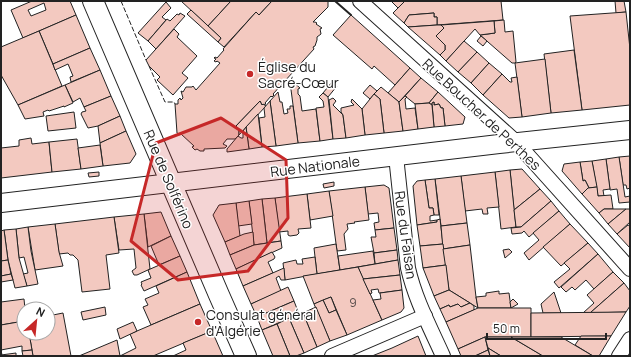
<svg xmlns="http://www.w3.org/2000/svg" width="631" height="357" font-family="Manrope,sans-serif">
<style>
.building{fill:#f3c9c0;stroke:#222;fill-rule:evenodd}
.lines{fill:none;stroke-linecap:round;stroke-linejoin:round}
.minor-casing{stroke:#222;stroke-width:16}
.tertiary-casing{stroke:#222;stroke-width:20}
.secondary-casing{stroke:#222;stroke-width:22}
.minor{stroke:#fff;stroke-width:14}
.tertiary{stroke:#fff;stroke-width:18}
.secondary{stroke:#fff;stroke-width:20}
.fence{stroke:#222;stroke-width:1;stroke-dasharray:5 2;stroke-linecap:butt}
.wall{stroke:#222;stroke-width:2}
.marked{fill:#c62828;fill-opacity:0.2;stroke:#c62828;stroke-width:3;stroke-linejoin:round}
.poi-dot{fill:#c62828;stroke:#fff;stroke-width:1.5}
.labels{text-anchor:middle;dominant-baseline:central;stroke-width:3;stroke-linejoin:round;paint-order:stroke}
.number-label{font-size:12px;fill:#564c4a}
.poi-label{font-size:14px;fill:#222;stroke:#fff;text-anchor:start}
.street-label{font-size:14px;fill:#222;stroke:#fff}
</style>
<rect width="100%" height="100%" fill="#fff"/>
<g class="building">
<path d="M32,1H70L76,15L23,38L11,10ZM44,3L46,10L31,16L28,10Z"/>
<polygon points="181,1 231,1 208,26"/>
<polygon points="231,1 272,1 259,15 256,12 224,47 218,42 221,38 208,26"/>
<polygon points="272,1 328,1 328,7 313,22 315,22 317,23 316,24 322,28 320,29 321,34 317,37 317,40 315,46 313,47 314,49 273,94 274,95 272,97 271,96 265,103 266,104 262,105 260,101 236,126 239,129 239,135 235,139 227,139 223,144 227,146 225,148 204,149 204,151 200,151 197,149 195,150 192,147 194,146 181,134 180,135 177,133 175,104 178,104 178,100 180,98 181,100 183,98 181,91 183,92 186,87 192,87 193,86 196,90 220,63 217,61 216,62 214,61 216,59 214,58 215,57 217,58 224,50 223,49 256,12 259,15"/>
<polygon points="391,1 405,1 398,8"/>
<polygon points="405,1 501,1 503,20 437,25 437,17 434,17 434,13 409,15 404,23 393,13"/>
<polygon points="615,1 624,1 626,12 616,13"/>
<polygon points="166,2 171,8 162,17 166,20 148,41 138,33"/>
<polygon points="191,10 221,38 218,42 187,14"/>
<polygon points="626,12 630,49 630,105 582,110 570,16"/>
<polygon points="180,13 185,16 156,49 148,41 167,19 170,21 177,14 179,15"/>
<polygon points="434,13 434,17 437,17 437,25 408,27 404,23 409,15"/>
<polygon points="76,15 90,48 53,64 39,31"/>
<polygon points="351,15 410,68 395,85 374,66 372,69 333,35"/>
<polygon points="504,20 505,32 513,31 516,62 515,63 512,63 480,35 495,33 494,21"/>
<polygon points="494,21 495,33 480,35 475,29 446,61 440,55 445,50 445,45 436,36 444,28 441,25"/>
<polygon points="437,25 441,25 444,28 436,36 445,45 445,50 440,55 408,27"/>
<polygon points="174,29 179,34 177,37 197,56 182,73 188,78 173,95 157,80 160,77 149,66 146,60"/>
<polygon points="39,31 62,86 18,105 1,75 1,47"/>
<polygon points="481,36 487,41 483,46 477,41"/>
<polygon points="464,41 477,52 458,72 446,61"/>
<polygon points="90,48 100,70 71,82 70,77 73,76 68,64 55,70 53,64"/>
<polygon points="574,50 582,110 551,113 544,54"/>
<polygon points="477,52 489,63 471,83 458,72"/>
<polygon points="545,59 551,113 522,117 515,63"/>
<polygon points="489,63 502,74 483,95 471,83"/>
<polygon points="410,68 421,78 399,102 388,93"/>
<polygon points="100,70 111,96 84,107 80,98 73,102 65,85"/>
<polygon points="502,74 510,82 512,82 511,78 517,77 522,117 509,118 483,95"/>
<polygon points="421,78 438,92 429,103 415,104 405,96"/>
<polygon points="292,81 300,88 298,89 298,94 300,96 302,111 316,109 320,141 298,143 290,82"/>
<polygon points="332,82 337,86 328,97 323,93"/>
<polygon points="65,85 73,103 64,107 64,106 49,111 48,110 43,112 44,116 25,119 18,105"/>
<polygon points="370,85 377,91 370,99 363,93"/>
<polygon points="381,87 399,102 403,131 384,133 380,99 374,94"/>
<polygon points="278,92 280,102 282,102 284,114 288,113 287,109 290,109 290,106 293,106 298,143 276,146 270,101"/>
<polygon points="438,92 465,117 463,124 445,126 443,108 441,108 439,104 434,105 434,102 432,103 432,105 429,103"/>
<polygon points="323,93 328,97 333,139 320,141 316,108 324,107 323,101 319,97"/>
<polygon points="374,94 380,99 384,133 365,135 362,109"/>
<polygon points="111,96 120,116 98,126 88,128 81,114 82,112 86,111 84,107"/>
<polygon points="405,96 407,97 405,99 406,109 415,108 418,129 403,131 399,102"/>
<polygon points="333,98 336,101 333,105 343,115 346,138 333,139 329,100"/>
<polygon points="352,99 362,109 365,135 346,138 343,115 341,112 341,108 354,105 351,102"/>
<polygon points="260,101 262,105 263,104 266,106 239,135 239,129 236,126"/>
<polygon points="270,101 276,146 262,147 259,118 265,117 264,108"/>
<polygon points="434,102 434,105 439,104 441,108 443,108 445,126 434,127 432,103"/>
<polygon points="429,103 432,105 434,127 418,129 415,104"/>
<polygon points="74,112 76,128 48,131 46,116"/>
<polygon points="258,114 262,147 249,149 246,127"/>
<polygon points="120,116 126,131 100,143 98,126"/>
<polygon points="246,127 249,149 227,152 227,149 238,136 241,138 243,138 243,131"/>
<polygon points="126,131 136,154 130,163 103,166 100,143"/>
<polygon points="31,138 32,144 49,142 52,172 1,178 1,148 19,146 19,140"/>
<polygon points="77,139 81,169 52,172 49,142"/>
<polygon points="100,145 103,166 81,169 78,148"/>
<polygon points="630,156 630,188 627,189 626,185 623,185 619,157"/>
<polygon points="619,157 625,197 630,196 630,202 619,203 617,189 610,190 606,159"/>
<polygon points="606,159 610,189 603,190 604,196 598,196 592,161"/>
<polygon points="592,161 597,187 589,188 585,180 583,181 580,162"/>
<polygon points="580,162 583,181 585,180 589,188 582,194 562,171 564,164"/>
<polygon points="522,169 540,189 514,210 510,170"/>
<polygon points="510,170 516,227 501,229 495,172"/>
<polygon points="99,172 99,176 89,177 88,173"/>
<polygon points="495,172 499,207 487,208 488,214 483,214 482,209 465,211 461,176"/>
<polygon points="461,176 467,223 441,226 435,179"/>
<polygon points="435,179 439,215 434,215 433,208 429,208 425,180"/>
<polygon points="425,180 429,208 433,208 434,215 430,216 430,221 437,220 437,222 417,225 413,186 417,181"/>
<polygon points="334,182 334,186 324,188 323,184"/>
<polygon points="384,185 389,188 394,228 375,230 374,223 379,222 378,213 368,214 365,187"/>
<polygon points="365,187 369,220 354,222 355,223 347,224 348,229 344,234 346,250 337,251 329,191"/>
<polygon points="597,187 598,196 611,195 613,209 604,209 599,213 582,194 588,188"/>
<polygon points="540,189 551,201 521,227 516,227 514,210"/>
<polygon points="329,191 333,216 310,220 307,194"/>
<polygon points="307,194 311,228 298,229 299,233 297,235 290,236 288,235 288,231 279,232 275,198"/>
<polygon points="275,198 281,241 267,243 262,199"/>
<polygon points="262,199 267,243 254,245 249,201"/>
<polygon points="249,201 252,224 238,226 236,203"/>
<polygon points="551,201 559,211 529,237 524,231 522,233 512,234 511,228 521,227"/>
<polygon points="236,203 240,236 225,242 213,215 219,205"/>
<polygon points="604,209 626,209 608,224 599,213"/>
<polygon points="626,209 630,209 630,222 617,234 608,224"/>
<polygon points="559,211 570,224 529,260 524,253 539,240 533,233"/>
<polygon points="161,212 171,236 148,247 144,214"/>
<polygon points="144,214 150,269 137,275 134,275 132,271 136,268 134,249 119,250 114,217"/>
<polygon points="114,217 119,253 106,255 110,289 82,292 78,260 73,255 70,255 68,253 59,254 55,224"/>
<polygon points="440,219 443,244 420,246 417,225 437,222 437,220"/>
<polygon points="467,223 470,245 443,249 441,226"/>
<polygon points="55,224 59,252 63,266 35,270 28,227"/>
<polygon points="570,224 588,243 561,266 543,247"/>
<polygon points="628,225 630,226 630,248 617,234"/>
<polygon points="28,227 31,251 38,284 27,286 23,274 28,273 24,257 19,258 16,229"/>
<polygon points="394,228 397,250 374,253 371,237 376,237 375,230"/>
<polygon points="16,229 19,258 27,286 15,288 8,260 4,230"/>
<polygon points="4,230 8,260 1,261 1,231"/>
<polygon points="253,232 254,245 230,255 225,242 244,234"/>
<polygon points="171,236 180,256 159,265 151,246"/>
<polygon points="281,241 282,248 236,269 230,255 254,245"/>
<polygon points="588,243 598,254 559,288 554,282 570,269 564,263"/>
<polygon points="336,244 340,270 317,274 314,248"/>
<polygon points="443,244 446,265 423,268 420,246"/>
<polygon points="470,245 476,297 478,308 449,290 443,249"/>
<polygon points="509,249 512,252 505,258 503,250"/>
<polygon points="397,250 398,260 375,264 374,253"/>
<polygon points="373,251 375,264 340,270 338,256"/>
<polygon points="272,252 275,257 274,259 268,262 273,273 243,286 236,269"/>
<polygon points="598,254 613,272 594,289 586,280 575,290 572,287 566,292 561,287"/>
<polygon points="180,256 187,272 144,291 141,285 142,284 141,282 151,278 148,270"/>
<polygon points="315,257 317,274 285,280 283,263 296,260 297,264 303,264 302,259"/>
<polygon points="8,260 11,274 1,276 1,261"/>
<polygon points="398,260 400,275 363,279 358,267"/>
<polygon points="446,265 449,290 434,296 423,268"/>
<polygon points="358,267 382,320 347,335 331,297 314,304 303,276"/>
<polygon points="284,268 285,280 281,280 279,276 276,278 281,291 251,304 243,286"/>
<polygon points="187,272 200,304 151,325 143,307 148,305 145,299 159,293 156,286"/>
<polygon points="613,272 624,283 590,313 583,313 594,303 587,295"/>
<polygon points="11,274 13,280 1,282 1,276"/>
<polygon points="400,275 402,290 380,293 379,293 378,289 371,290 372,293 370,294 363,279"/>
<polygon points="624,283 630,291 630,306 626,312 590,313"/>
<polygon points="288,287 294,301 257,317 251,304"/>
<polygon points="402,290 404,308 401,312 382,320 373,300 381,299 380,293"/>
<polygon points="449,290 470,303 461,307 458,304 450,307 449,305 440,309 434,296"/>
<polygon points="499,291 499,294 509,293 511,308 478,308 476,297 486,296 486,293"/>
<polygon points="554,292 561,313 543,313 541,304"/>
<polygon points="331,297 336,310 329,313 323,300"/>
<polygon points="24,299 25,309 24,309 24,321 1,325 1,302"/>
<polygon points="513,299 518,304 511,308 510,302"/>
<polygon points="323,300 329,313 336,310 347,335 330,341 314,304"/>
<polygon points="294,301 299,314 262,330 257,317"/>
<polygon points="470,303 474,306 474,310 446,322 440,309 449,305 450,307 458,304 461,307"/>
<polygon points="200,304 212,331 153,356 120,356 136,348 130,334"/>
<polygon points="105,307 106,315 83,320 81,312"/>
<polygon points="316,307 330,341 317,347 303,313"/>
<polygon points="478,308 531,308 531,337 485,337 458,349 446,322"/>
<polygon points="626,312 611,336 531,337 531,313"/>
<polygon points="63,313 71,356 33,356 29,333 48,333 48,316"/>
<polygon points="303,313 317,347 304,353 289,318"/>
<polygon points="289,318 304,353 296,356 290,356 277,324"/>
<polygon points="24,321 24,333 29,333 32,350 22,351 22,346 1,350 2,355 1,355 1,325"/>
<polygon points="133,322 137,331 120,339 117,329"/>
<polygon points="277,324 290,356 273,356 262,330"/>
<polygon points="212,331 223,356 173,356 186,350 183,343"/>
<polygon points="418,336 426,356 372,356 392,348"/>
<polygon points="581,336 611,336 599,356 593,356 575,345"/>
<polygon points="485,337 488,350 475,356 461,356 458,349"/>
<polygon points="485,337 511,337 543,356 501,356 488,348"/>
<polygon points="511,337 561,337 593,356 543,356"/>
<polygon points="117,340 120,356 79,356"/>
<polygon points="488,348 501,356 490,356"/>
<polygon points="32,350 33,356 23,356 22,351"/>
<polygon points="488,350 490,356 475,356"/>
<polygon points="16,353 16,356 1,356 1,355"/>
</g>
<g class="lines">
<defs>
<g id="minor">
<polyline points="360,1 516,142 630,269"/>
<path d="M396,156L408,268C415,299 430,327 443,356"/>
<polyline points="332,356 425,316"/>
<polyline points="619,356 630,339"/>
</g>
<polyline id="tertiary" points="1,203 499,144 630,130"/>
<polyline id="secondary" points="93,1 219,295 246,356"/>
</defs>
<use href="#minor" class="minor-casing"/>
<use href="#tertiary" class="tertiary-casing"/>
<use href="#secondary" class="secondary-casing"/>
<use href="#minor" class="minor"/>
<use href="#tertiary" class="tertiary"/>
<use href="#secondary" class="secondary"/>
<g class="fence">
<polyline points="121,1 146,60"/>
<polyline points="149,66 165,102 174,102 175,104"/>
</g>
<polyline class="wall" points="335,1 351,15"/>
</g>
<path class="marked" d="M221,118L286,160L288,218L248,271L178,280L131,241L156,143Z"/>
<g class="poi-dot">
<circle cx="250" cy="74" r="4"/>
<circle cx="198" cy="322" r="4"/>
</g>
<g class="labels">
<g class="number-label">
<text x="353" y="302">9</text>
</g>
<g class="poi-label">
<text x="258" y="66">Église du<tspan x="258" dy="16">Sacré-Cœur</tspan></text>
<text x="206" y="314">Consulat général<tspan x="206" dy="16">d'Algérie</tspan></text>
</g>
<g class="street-label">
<text transform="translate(482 114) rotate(43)">Rue Boucher de Perthes</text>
<text transform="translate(315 166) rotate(-7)">Rue Nationale</text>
<text transform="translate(169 179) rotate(67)">Rue de Solférino</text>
<text transform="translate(406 235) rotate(82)">Rue du Faisan</text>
</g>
</g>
<rect width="631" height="357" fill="none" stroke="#222222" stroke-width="4"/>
<g transform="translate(36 321) rotate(27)"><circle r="19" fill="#ffffff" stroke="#a7a7a7"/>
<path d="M0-3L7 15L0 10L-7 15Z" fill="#c62828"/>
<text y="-6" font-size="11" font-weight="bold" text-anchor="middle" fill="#222222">N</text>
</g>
<path d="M487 333v6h119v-6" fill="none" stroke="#222222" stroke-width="2"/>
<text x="493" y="333" font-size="12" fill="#222222" stroke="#ffffff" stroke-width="3" paint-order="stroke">50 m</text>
</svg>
